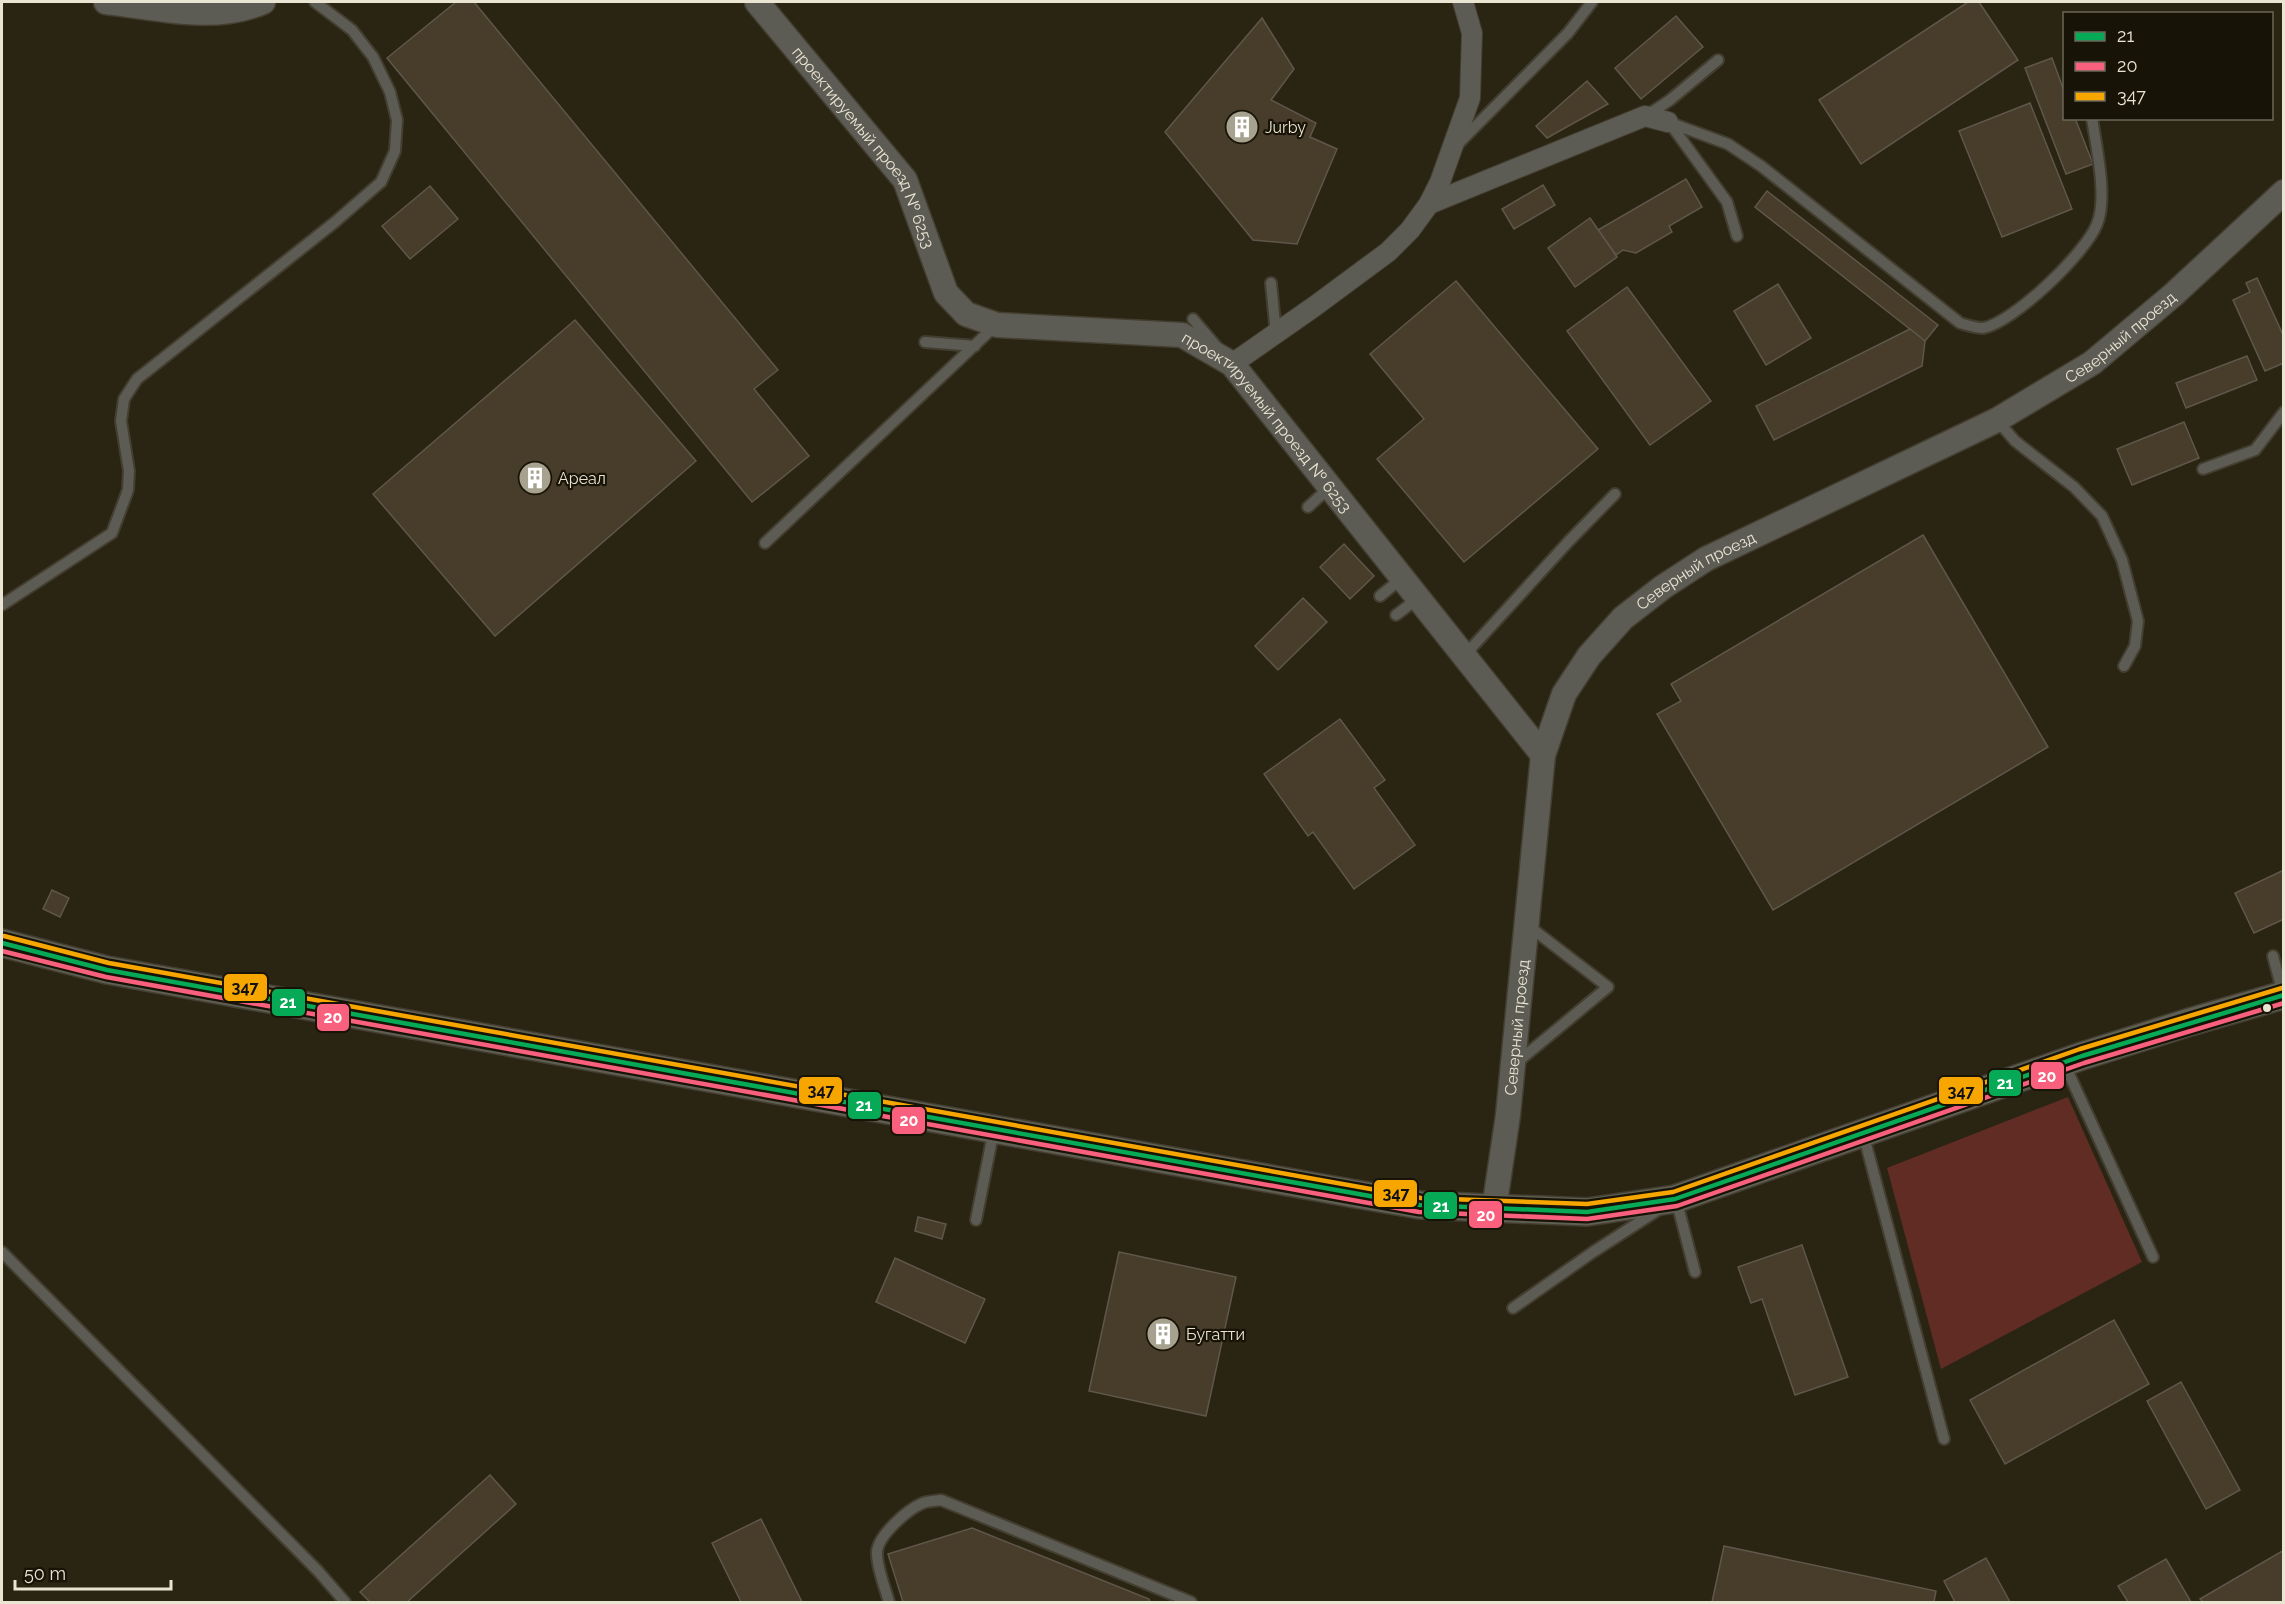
<svg xmlns="http://www.w3.org/2000/svg" width="2285" height="1604" font-family="Raleway,sans-serif">
<style>
.green{fill:#602c23}
.building{fill:#483c2a;stroke:#5f574b;stroke-width:1.5}
.lines{fill:none;stroke-linecap:round;stroke-linejoin:round}
.service-casing{stroke:#433e30;stroke-width:14}
.minor-casing{stroke:#433e30;stroke-width:22}
.tertiary-casing{stroke:#433e30;stroke-width:27}
.secondary-casing{stroke:#433e30;stroke-width:30}
.service{stroke:#5d5c54;stroke-width:10}
.minor{stroke:#5d5c54;stroke-width:20}
.tertiary{stroke:#5d5c54;stroke-width:24}
.secondary{stroke:#605f54;stroke-width:27}
.bus-1-casing{stroke:#171306;stroke-width:9}
.bus-2-casing{stroke:#171306;stroke-width:9}
.bus-3-casing{stroke:#171306;stroke-width:9}
.bus-1{stroke:#06aa56;stroke-width:4.5}
.bus-2{stroke:#f8607d;stroke-width:4.5}
.bus-3{stroke:#f7a600;stroke-width:4.5}
.bus-dot{fill:#eae4d3;stroke:#171306;stroke-width:2}
.labels{text-anchor:middle;dominant-baseline:central;stroke-width:4.5;stroke-linejoin:round;paint-order:stroke}
.poi-label{font-size:16px;fill:#eae4d3;stroke:#171306;text-anchor:start}
.street-label{font-size:16px;fill:#eae4d3;stroke:#171306}
.line-badge{stroke:#171306;stroke-width:2}
.badge-label{font-size:16px;text-anchor:middle;font-weight:bold;fill:#fff}
.pale-badge-label{font-size:16px;text-anchor:middle;font-weight:bold;fill:#111}
</style>
<rect width="100%" height="100%" fill="#2a2413"/>
<polygon class="green" points="2068,1097 2142,1262 1941,1369 1887,1168"/>
<g class="building">
<polygon points="456,2 474,2 778,370 754,389 809,456 752,502 387,58"/>
<polygon points="1968,2 1979,2 2018,60 1861,164 1819,100"/>
<polygon points="1676,16 1703,47 1641,99 1615,68"/>
<polygon points="1262,18 1294,69 1271,100 1316,123 1310,137 1337,149 1297,244 1253,240 1165,132"/>
<polygon points="2052,58 2064,91 2064,118 2075,118 2093,164 2066,174 2025,68"/>
<polygon points="1587,81 1608,104 1547,138 1536,126"/>
<polygon points="2030,103 2072,209 2002,237 1959,131"/>
<polygon points="1686,179 1702,207 1669,226 1672,232 1636,253 1623,250 1616,255 1598,230"/>
<polygon points="1543,185 1555,205 1514,229 1502,209"/>
<polygon points="430,186 458,219 410,259 382,226"/>
<polygon points="1767,191 1938,325 1925,341 1755,207"/>
<polygon points="1590,218 1617,257 1575,287 1548,248"/>
<polygon points="2257,278 2284,337 2284,363 2265,371 2233,300 2250,292 2246,283"/>
<polygon points="1456,281 1598,449 1464,562 1377,459 1424,419 1370,354"/>
<polygon points="1778,284 1811,338 1766,365 1734,311"/>
<polygon points="1627,287 1711,401 1650,445 1567,331"/>
<polygon points="575,320 696,461 495,636 373,494"/>
<polygon points="1910,329 1925,341 1922,366 1774,440 1756,406"/>
<polygon points="2247,356 2257,380 2186,408 2176,383"/>
<polygon points="2184,422 2199,458 2132,485 2117,449"/>
<polygon points="1923,535 2048,747 1773,910 1657,714 1681,701 1671,684"/>
<polygon points="1344,544 1374,576 1350,599 1320,567"/>
<polygon points="1303,598 1327,622 1278,670 1255,646"/>
<polygon points="1340,719 1385,780 1374,788 1415,845 1354,889 1313,832 1308,836 1264,774"/>
<polygon points="2284,870 2284,919 2254,933 2235,893"/>
<polygon points="52,890 69,898 60,917 43,909"/>
<polygon points="918,1217 946,1224 942,1239 915,1231"/>
<polygon points="1802,1245 1848,1377 1795,1395 1762,1299 1751,1303 1738,1267"/>
<polygon points="1119,1252 1236,1277 1206,1416 1089,1391"/>
<polygon points="895,1258 985,1299 965,1343 876,1302"/>
<polygon points="2114,1320 2149,1384 2005,1464 1970,1400"/>
<polygon points="2181,1382 2240,1490 2206,1509 2147,1401"/>
<polygon points="490,1475 516,1504 407,1602 370,1602 360,1592"/>
<polygon points="761,1519 802,1602 741,1602 712,1543"/>
<polygon points="972,1528 1149,1599 1150,1602 903,1602 888,1554"/>
<polygon points="1724,1546 1936,1591 1934,1602 1712,1602"/>
<polygon points="2284,1550 2284,1602 2203,1602 2200,1599"/>
<polygon points="1986,1558 2010,1602 1955,1602 1944,1581"/>
<polygon points="2166,1559 2191,1602 2128,1602 2118,1586"/>
</g>
<g class="lines">
<defs>
<g id="service">
<polyline points="1646,116 1670,100 1718,60"/>
<path d="M1668,122L1728,144L1761,166L1960,323C1967,325 1976,328 1983,328C2013,323 2086,253 2097,224C2108,198 2096,146 2092,118"/>
<polyline points="1669,122 1727,202 1737,236"/>
<polyline points="1457,145 1568,33 1592,2"/>
<polyline points="1271,283 1276,334"/>
<polyline points="1193,319 1216,346"/>
<polyline points="925,342 975,346"/>
<polyline points="1997,420 2015,441 2074,487 2102,516 2122,560 2138,621 2135,646 2124,666"/>
<polyline points="2203,469 2255,450 2284,412"/>
<polyline points="1308,507 1330,487"/>
<polyline points="765,543 996,325"/>
<polyline points="1380,596 1401,579"/>
<polyline points="2,605 112,533 128,490 129,471 121,421 124,399 137,379 335,222 381,182 395,151 397,120 390,92 373,57 352,30 315,2"/>
<polyline points="1396,615 1417,599"/>
<polyline points="1464,656 1569,541 1615,494"/>
<polyline points="2273,956 2283,994"/>
<polyline points="2064,1063 2153,1257"/>
<polyline points="1515,1064 1608,987 1526,924"/>
<polyline points="1863,1133 1944,1439"/>
<polyline points="1676,1199 1695,1272"/>
<polyline points="976,1220 994,1129"/>
<polyline points="2,1252 318,1571 345,1602"/>
<polyline points="1513,1308 1593,1252 1658,1210"/>
<path d="M889,1602C885,1587 877,1569 877,1553C877,1536 908,1509 923,1503C929,1501 936,1501 941,1500L1191,1602"/>
</g>
<g id="minor">
<polyline points="1429,204 1645,116 1668,122"/>
<polyline points="1232,364 1315,306 1388,252 1410,230 1429,204 1440,182 1470,98 1472,33 1463,2"/>
</g>
<g id="tertiary">
<path d="M106,2C158,8 214,23 263,2"/>
<path id="s1" d="M757,2L905,180L946,293L966,314L997,325L1182,335L1232,364L1543,755"/>
<path id="s2" d="M1494,1209L1508,1115L1543,755L1564,694L1589,656L1623,618L1663,587L1706,559L1997,420L2092,363L2173,295L2284,192"/>
</g>
<polyline id="secondary" points="2,943 107,970 1350,1193 1420,1205 1587,1212 1675,1199 2082,1056 2190,1022 2284,995"/>
</defs>
<use href="#service" class="service-casing"/>
<use href="#minor" class="minor-casing"/>
<use href="#tertiary" class="tertiary-casing"/>
<use href="#secondary" class="secondary-casing"/>
<use href="#service" class="service"/>
<use href="#minor" class="minor"/>
<use href="#tertiary" class="tertiary"/>
<use href="#secondary" class="secondary"/>
<defs>
<polyline id="bus-1" points="2,943 107,970 1420,1205 1587,1212 1675,1199 2082,1056 2284,995"/>
<polyline id="bus-2" points="2,951 106,977 1419,1212 1587,1219 1677,1206 2084,1063 2284,1003"/>
<polyline id="bus-3" points="4,936 109,963 1421,1198 1587,1204 1673,1192 2080,1049 2282,988"/>
</defs>
<use href="#bus-1" class="bus-1-casing"/>
<use href="#bus-2" class="bus-2-casing"/>
<use href="#bus-3" class="bus-3-casing"/>
<use href="#bus-1" class="bus-1"/>
<use href="#bus-2" class="bus-2"/>
<use href="#bus-3" class="bus-3"/>
</g>
<defs>
<symbol id="building-disc" viewBox="-11 -11 22 22"><circle r="9.5" fill="#a7a190" stroke="#171306"/><path d="M-4-6H4V6H1V3H-1V6H-4ZM-2.5-4.3h1.7v1.8h-1.7ZM.8-4.3h1.7v1.8H.8ZM-2.5-1h1.7V.8h-1.7ZM.8-1h1.7V.8H.8Z" fill="#fff"/></symbol>
</defs>
<g fill-rule="evenodd">
<use href="#building-disc" x="1223" y="108" width="38" height="38"/>
<use href="#building-disc" x="516" y="459" width="38" height="38"/>
<use href="#building-disc" x="1144" y="1315" width="38" height="38"/>
</g>
<circle class="bus-dot" cx="2267" cy="1008" r="5"/>
<g class="labels">
<g class="poi-label">
<text x="1265" y="127">Jurby</text>
<text x="558" y="478">Ареал</text>
<text x="1186" y="1334">Бугатти</text>
</g>
<g class="street-label">
<text stroke="none"><textPath href="#s1" startOffset="182">проектируемый проезд № 6253</textPath></text>
<text stroke="none"><textPath href="#s2" startOffset="1191">Северный проезд</textPath></text>
<text stroke="none"><textPath href="#s1" startOffset="722">проектируемый проезд № 6253</textPath></text>
<text stroke="none"><textPath href="#s2" startOffset="705">Северный проезд</textPath></text>
<text stroke="none"><textPath href="#s2" startOffset="183">Северный проезд</textPath></text>
</g>
</g>
<g class="line-badge">
<rect x="223" y="973" width="45" height="29" rx="6" fill="#f7a600"/>
<rect x="271" y="988" width="35" height="29" rx="6" fill="#06aa56"/>
<rect x="316" y="1003" width="34" height="29" rx="6" fill="#f8607d"/>
<rect x="2030" y="1061" width="35" height="29" rx="6" fill="#f8607d"/>
<rect x="1988" y="1069" width="34" height="28" rx="6" fill="#06aa56"/>
<rect x="798" y="1076" width="45" height="29" rx="6" fill="#f7a600"/>
<rect x="1938" y="1076" width="46" height="29" rx="6" fill="#f7a600"/>
<rect x="847" y="1091" width="35" height="29" rx="6" fill="#06aa56"/>
<rect x="891" y="1106" width="35" height="29" rx="6" fill="#f8607d"/>
<rect x="1373" y="1179" width="45" height="29" rx="6" fill="#f7a600"/>
<rect x="1423" y="1191" width="35" height="29" rx="6" fill="#06aa56"/>
<rect x="1468" y="1200" width="35" height="29" rx="6" fill="#f8607d"/>
</g>
<g class="badge-label">
<text x="288" y="1008">21</text>
<text x="333" y="1023">20</text>
<text x="2047" y="1082">20</text>
<text x="2005" y="1089">21</text>
<text x="864" y="1111">21</text>
<text x="909" y="1126">20</text>
<text x="1441" y="1212">21</text>
<text x="1486" y="1221">20</text>
</g>
<g class="pale-badge-label">
<text x="245" y="993">347</text>
<text x="821" y="1096">347</text>
<text x="1961" y="1097">347</text>
<text x="1396" y="1199">347</text>
</g>
<rect width="2285" height="1604" fill="none" stroke="#eae4d3" stroke-width="6"/>
<rect x="2063" y="12" width="210" height="108" fill="#171306" stroke="#6b6758" stroke-width="1.5"/>
<rect x="2075" y="32" width="30" height="9" fill="#06aa56" stroke="#6b6758" stroke-width="1.5"/>
<text x="2117" y="42" font-size="18" fill="#eae4d3">21</text>
<rect x="2075" y="62" width="30" height="9" fill="#f8607d" stroke="#6b6758" stroke-width="1.5"/>
<text x="2117" y="72" font-size="18" fill="#eae4d3">20</text>
<rect x="2075" y="92" width="30" height="9" fill="#f7a600" stroke="#6b6758" stroke-width="1.5"/>
<text x="2117" y="102" font-size="18" fill="#eae4d3">347</text>
<path d="M15 1580v9h156v-9" fill="none" stroke="#eae4d3" stroke-width="3"/>
<text x="24" y="1580" font-size="18" fill="#eae4d3" stroke="#171306" stroke-width="4.5" paint-order="stroke">50 m</text>
</svg>
